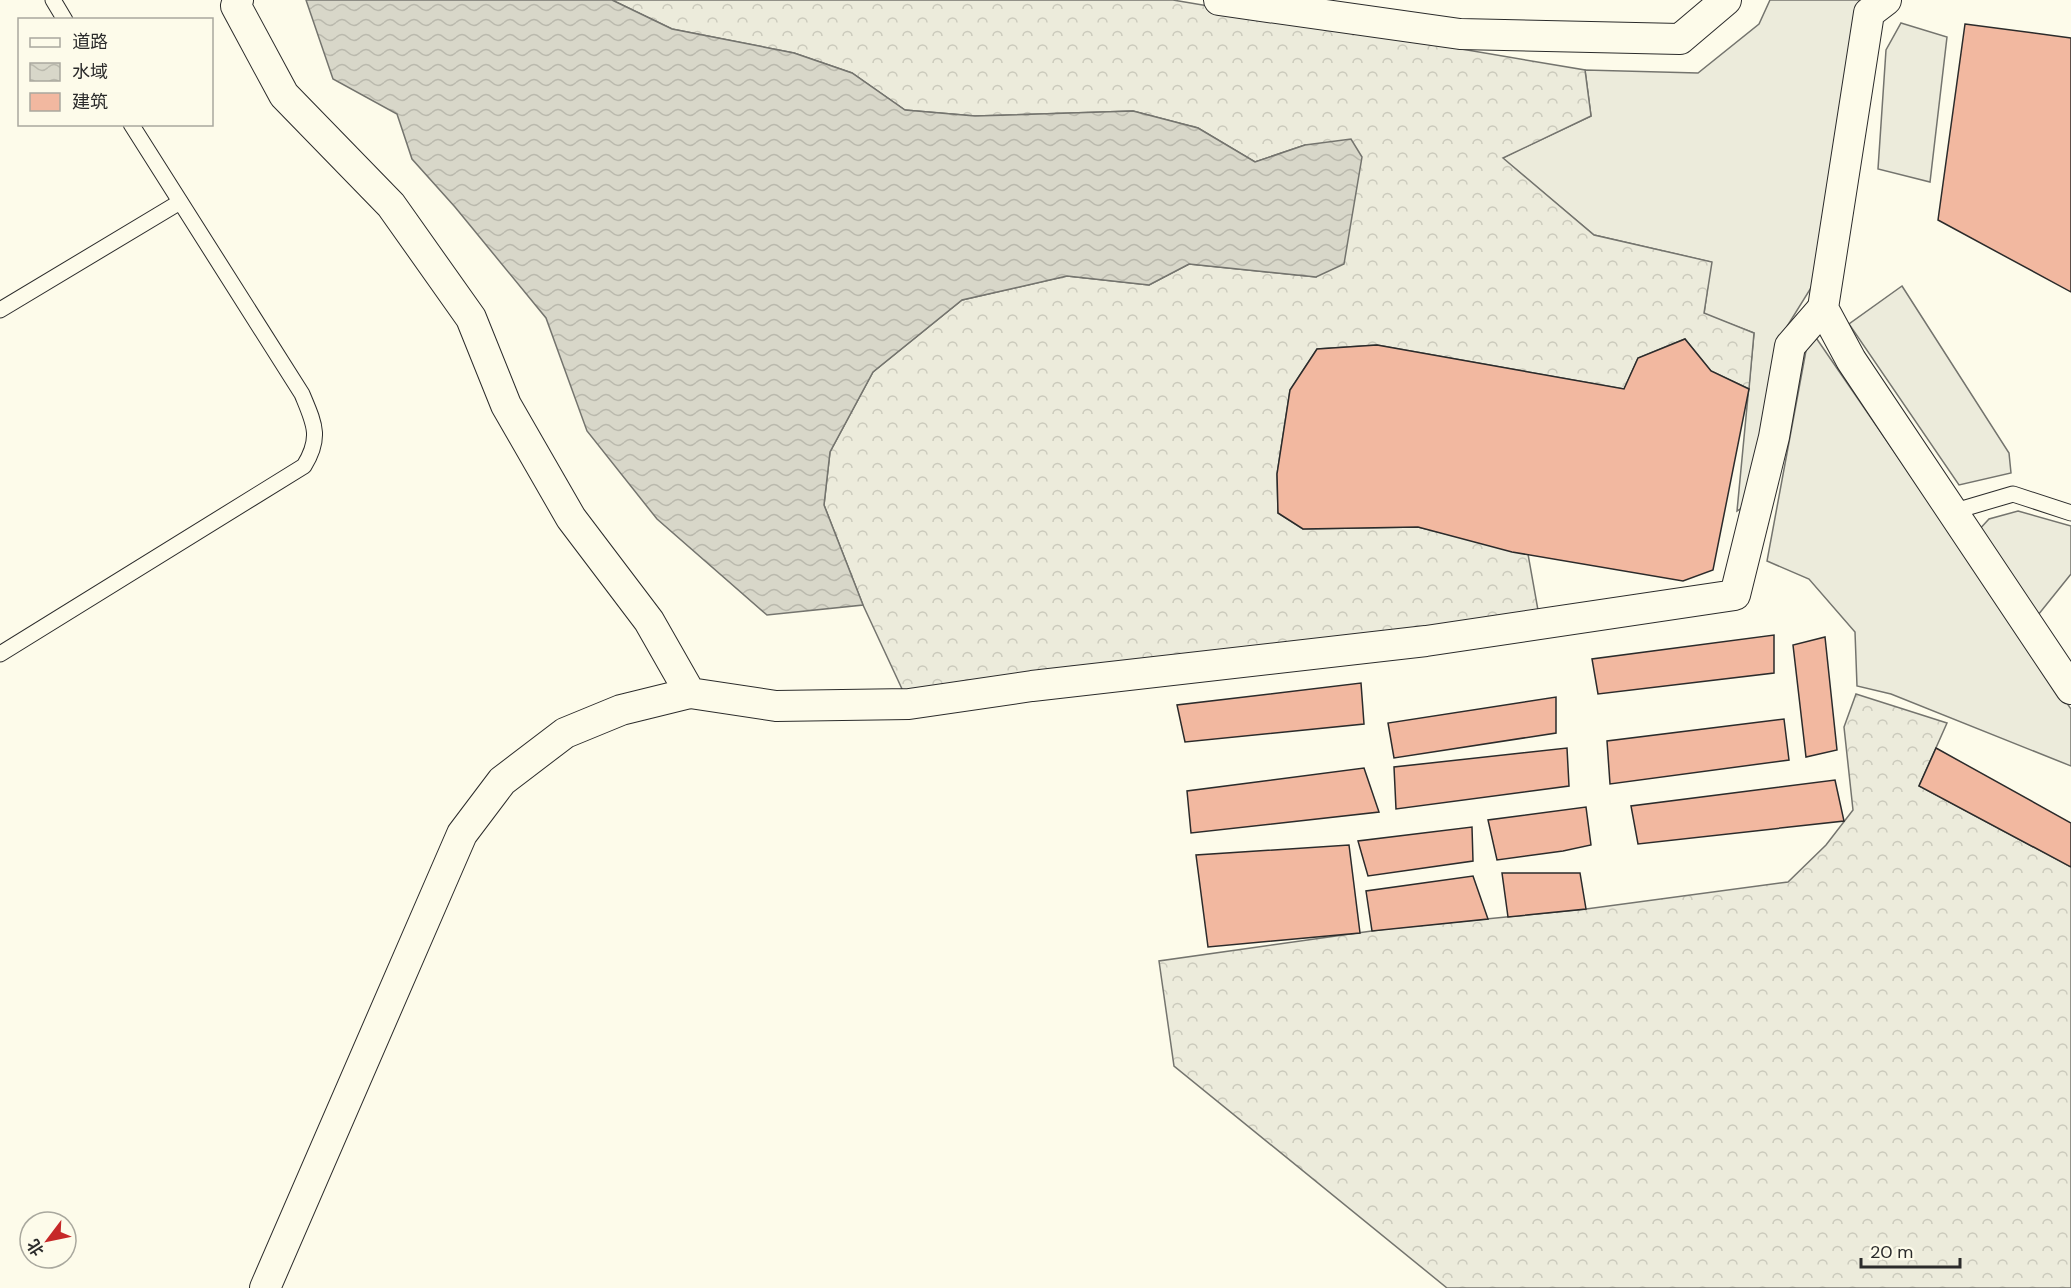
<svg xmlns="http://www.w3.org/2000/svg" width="2071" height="1288" font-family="'DM Sans','Noto Sans SC',sans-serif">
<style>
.grass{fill:#ecebdb;stroke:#74746e;stroke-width:1.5}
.forest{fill:url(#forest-crowns);stroke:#74746e;stroke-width:1.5}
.water{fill:url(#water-waves);stroke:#74746e;stroke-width:1.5}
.building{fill:#f2b8a0;stroke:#2b2b2b;stroke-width:1.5}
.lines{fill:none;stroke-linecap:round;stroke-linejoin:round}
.lane-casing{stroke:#2b2b2b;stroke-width:17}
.street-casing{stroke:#2b2b2b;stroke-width:32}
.lane{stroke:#fdfbea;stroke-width:15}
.street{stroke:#fdfbea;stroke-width:30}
</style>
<defs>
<pattern id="forest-crowns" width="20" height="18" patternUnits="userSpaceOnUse" patternTransform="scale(1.5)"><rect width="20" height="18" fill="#ecebdb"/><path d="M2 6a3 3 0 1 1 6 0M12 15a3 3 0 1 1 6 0" fill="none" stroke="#cbcabc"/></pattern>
<pattern id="water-waves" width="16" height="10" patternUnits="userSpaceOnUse" patternTransform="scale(1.5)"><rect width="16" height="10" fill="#d8d7c9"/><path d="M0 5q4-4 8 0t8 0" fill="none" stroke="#bab9ad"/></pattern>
</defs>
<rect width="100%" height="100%" fill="#fdfbea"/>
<g class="grass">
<polygon points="1770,0 1886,0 1814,283 1778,341 1750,503 1737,511 1754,333 1704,314 1711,262 1594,235 1502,158 1591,116 1585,70 1698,73 1759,24"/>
<polygon points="1901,23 1947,37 1930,182 1878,169 1886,50"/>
<polygon points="1902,286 2009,453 2011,473 1959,485 1849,324"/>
<polygon points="1810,329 2071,709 2071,766 1891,694 1857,686 1855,632 1809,579 1767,561"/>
<polygon points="2018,511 2071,526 2071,574 2034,620 1976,533 1989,519"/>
</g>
<g class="forest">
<polygon points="612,0 1173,0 1585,70 1591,116 1503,158 1594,235 1712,262 1704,313 1754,333 1749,389 1711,371 1685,339 1638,358 1624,389 1377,345 1317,349 1290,390 1277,474 1278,513 1303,529 1418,527 1528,554 1538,610 909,704 863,605 824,505 830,452 873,372 962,300 1067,276 1149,285 1189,264 1316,277 1305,145 1255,162 1198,128 1133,111 975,116 905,110 852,73 794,53 672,29"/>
<polygon points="1856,694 1947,723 1919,786 2071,867 2071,1288 1447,1288 1174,1066 1159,961 1386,929 1586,909 1788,882 1826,845 1853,810 1844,727"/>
</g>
<polygon class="water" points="306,0 612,0 672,29 794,53 852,73 905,110 975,116 1133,111 1198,128 1255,162 1305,145 1351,139 1362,157 1344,264 1316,277 1189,264 1149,285 1067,276 962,300 873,372 830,452 824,505 863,605 767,615 657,519 587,431 546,318 455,207 412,159 397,114 333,79"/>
<g class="building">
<polygon points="1965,24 2071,38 2071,292 1938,220"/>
<polygon points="1685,339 1711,371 1749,389 1713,570 1683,581 1512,552 1418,527 1303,529 1278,513 1277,474 1290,390 1317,349 1377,345 1624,389 1638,358"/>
<polygon points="1774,635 1774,673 1598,694 1592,659"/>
<polygon points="1825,637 1837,750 1806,757 1793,645"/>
<polygon points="1361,683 1364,724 1185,742 1177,705"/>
<polygon points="1556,697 1556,733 1394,758 1388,723"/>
<polygon points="1784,719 1789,760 1610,784 1607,741"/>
<polygon points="1567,748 1569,786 1396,809 1394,767"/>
<polygon points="1936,748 2071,823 2071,867 1919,786"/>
<polygon points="1364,768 1379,812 1191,833 1187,791"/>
<polygon points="1835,780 1844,821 1638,844 1631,806"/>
<polygon points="1586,807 1591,845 1563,851 1497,860 1488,820"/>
<polygon points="1472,827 1473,861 1368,876 1358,841"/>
<polygon points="1349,845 1360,933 1208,947 1196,855"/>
<polygon points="1502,873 1580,873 1586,909 1508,917"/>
<polygon points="1473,876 1488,919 1372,931 1366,891"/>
</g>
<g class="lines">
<defs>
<g id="lane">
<polyline points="53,0 65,20"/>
<polyline points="0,310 180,202"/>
<polyline points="1952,512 2013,494 2071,513"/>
<path d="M0,654L304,466C322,437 314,423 302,394L131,124"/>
</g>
<g id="street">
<polyline points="238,0 236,6 284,95 391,205 471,318 506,405 571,518 649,621 690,693 776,706 909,704 1032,686 1426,641 1735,595 1774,437 1790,346 1823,308"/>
<polyline points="1219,0 1460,34 1680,39 1726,0"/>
<polyline points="1886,0 1869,13 1823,308 1851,360 2071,689"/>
<polyline points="265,1288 462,834 502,781 565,733 621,710 690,693"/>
</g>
</defs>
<use href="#lane" class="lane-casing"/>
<use href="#street" class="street-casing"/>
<use href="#lane" class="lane"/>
<use href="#street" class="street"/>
</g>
<rect x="18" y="18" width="195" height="108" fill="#fdfbea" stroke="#a9a89e" stroke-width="1.5"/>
<rect x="30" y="38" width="30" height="9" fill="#fdfbea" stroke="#a9a89e" stroke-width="1.5"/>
<text x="72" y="48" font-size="18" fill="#2b2b2b">道路</text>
<rect x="30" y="63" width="30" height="18" fill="url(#water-waves)" stroke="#a9a89e" stroke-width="1.5"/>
<text x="72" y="78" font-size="18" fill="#2b2b2b">水域</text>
<rect x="30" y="93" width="30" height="18" fill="#f2b8a0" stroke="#a9a89e" stroke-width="1.5"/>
<text x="72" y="108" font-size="18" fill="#2b2b2b">建筑</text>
<g transform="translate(48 1240) rotate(238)"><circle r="28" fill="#fdfbea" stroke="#a9a89e" stroke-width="1.5"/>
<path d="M0-4.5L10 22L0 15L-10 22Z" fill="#c62828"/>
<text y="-9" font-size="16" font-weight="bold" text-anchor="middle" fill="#2b2b2b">北</text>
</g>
<path d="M1861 1258v9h99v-9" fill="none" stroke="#2b2b2b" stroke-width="3"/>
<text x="1870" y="1258" font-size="18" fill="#2b2b2b" stroke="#fdfbea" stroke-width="4.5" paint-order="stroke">20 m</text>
</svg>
